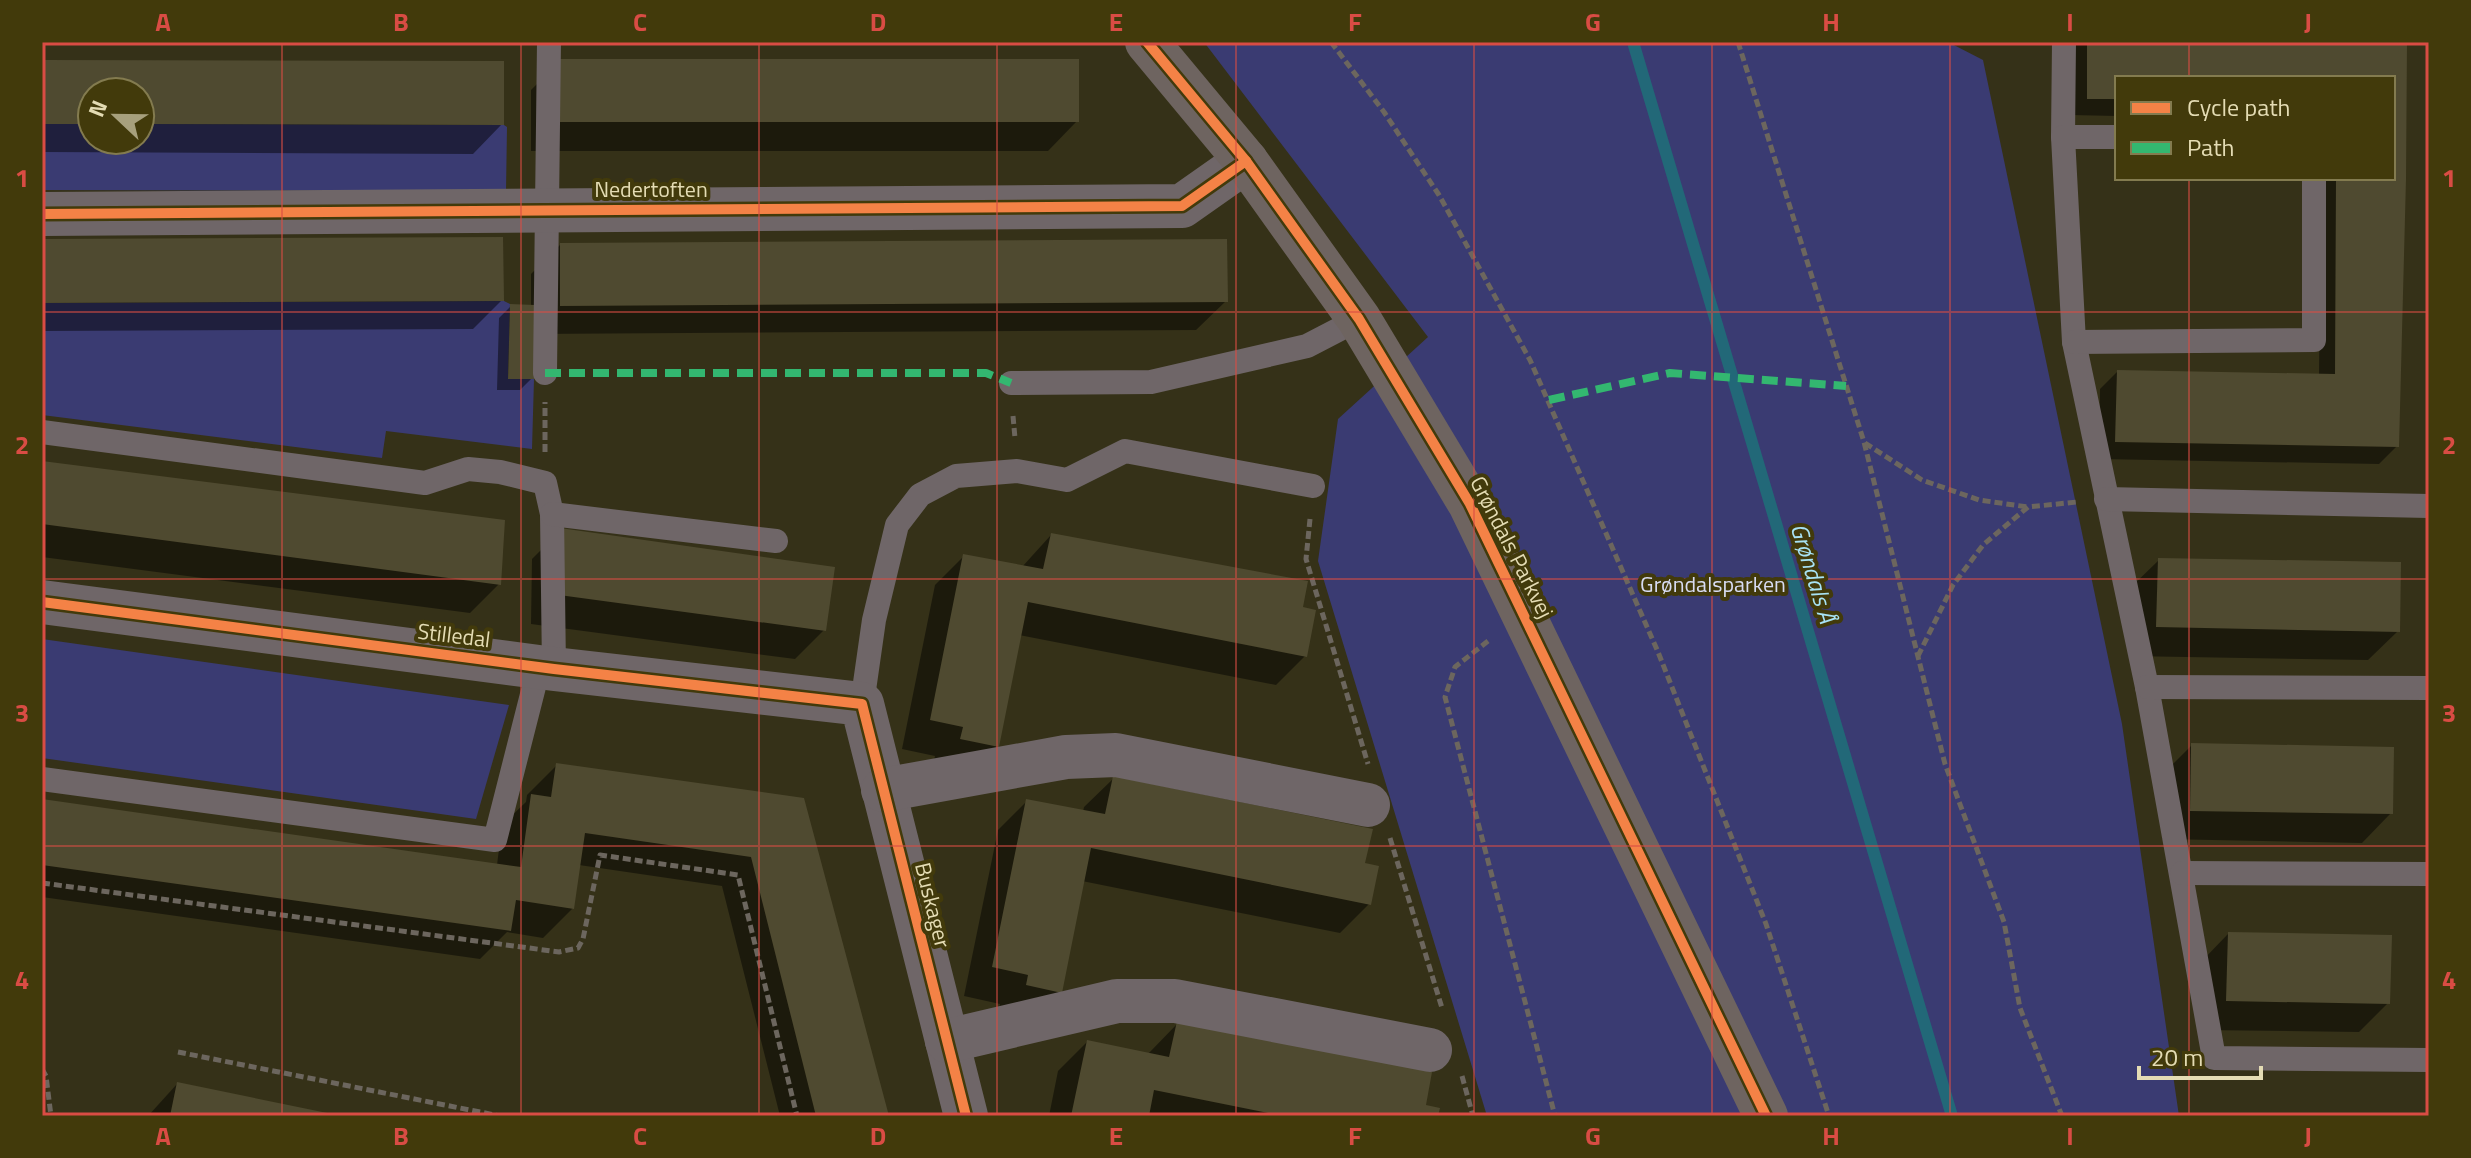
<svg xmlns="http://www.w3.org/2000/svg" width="2471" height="1158" font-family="'Titillium Web',sans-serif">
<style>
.green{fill:#3a3b72}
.shadow{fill:#0007;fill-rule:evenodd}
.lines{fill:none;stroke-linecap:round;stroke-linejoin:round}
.stream{stroke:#226878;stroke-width:12}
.building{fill:#4f4a30}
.path{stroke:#6c665e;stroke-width:5;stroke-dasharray:8 4;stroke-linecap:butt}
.lane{stroke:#6f6668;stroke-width:24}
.street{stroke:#6f6668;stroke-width:44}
.primary{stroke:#6e6460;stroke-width:44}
.quiet{stroke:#33b770;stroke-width:8;stroke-dasharray:16 8;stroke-linecap:butt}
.cycleway-casing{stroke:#423a0b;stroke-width:15}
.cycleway{stroke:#f48246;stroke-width:10}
.grid{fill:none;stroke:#d94c44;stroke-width:2;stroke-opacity:0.55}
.labels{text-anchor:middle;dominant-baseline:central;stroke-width:8;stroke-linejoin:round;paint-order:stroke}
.street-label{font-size:22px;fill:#e4dcb4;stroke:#423a0b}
.park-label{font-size:22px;fill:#d8dcf3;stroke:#423a0b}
.water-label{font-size:24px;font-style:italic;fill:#a8e3f5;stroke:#423a0b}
.neatline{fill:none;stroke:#d94c44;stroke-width:3}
.grid-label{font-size:26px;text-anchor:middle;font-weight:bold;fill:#d94c44}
</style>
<rect width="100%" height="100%" fill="#353118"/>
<g class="green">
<polygon points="1204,42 1948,42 1983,60 2122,724 2179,1116 1487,1116 1318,561 1338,419 1428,337"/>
<polygon points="42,124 92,124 92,140 140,140 140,124 504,125 507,127 506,191 42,190"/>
<polygon points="504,301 510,304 508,378 534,379 532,449 386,431 382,458 42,415 42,303"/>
<polygon points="42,639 509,705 476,819 42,758"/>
</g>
<g class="shadow">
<polygon points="2079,42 2405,42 2397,446 2379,464 2099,459 2100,389 2117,372 2319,375 2321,178 2393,178 2393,78 2117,78 2117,116 2070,115 2071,50"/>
<polygon points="560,61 1077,121 1048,151 531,151 531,90"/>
<path d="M42,62L502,124L473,154L42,152ZM92,92H140V140H92Z"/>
<polygon points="42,241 502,300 473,329 42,331"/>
<polygon points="560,245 1226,301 1196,330 532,334 532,378 520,390 497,390 499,318 511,306 531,307 531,274"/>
<polygon points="42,463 499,584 470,613 42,557"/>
<polygon points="561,530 824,630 795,659 531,624 532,559"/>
<polygon points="1051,535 1301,608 1305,656 1276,685 1019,635 997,746 968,775 932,768 935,756 902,749 935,585 964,556 1022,567"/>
<polygon points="2159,560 2398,631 2368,660 2128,656 2129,589"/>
<polygon points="2192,745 2391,813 2362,843 2162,839 2163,774"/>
<polygon points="557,765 802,800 887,1116 780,1116 722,886 579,865 573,908 543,938 507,932 480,959 42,897 42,801 497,865 502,825 526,802 527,795"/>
<polygon points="1114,778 1363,865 1369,904 1340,933 1082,881 1060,992 1031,1021 998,1014 1000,1004 964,996 998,830 1027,801 1083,812 1084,807"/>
<polygon points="2228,934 2388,1003 2359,1032 2198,1030 2199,964"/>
<polygon points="1178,1023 1423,1107 1436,1116 1049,1116 1058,1071 1087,1042 1148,1054"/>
<polygon points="177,1084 334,1116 148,1116"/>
</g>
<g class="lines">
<polyline class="stream" points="1633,42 1952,1116"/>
</g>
<g class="building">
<polygon points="2087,42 2407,42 2406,179 2399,447 2115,442 2117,370 2335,374 2336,178 2393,178 2393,78 2117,78 2117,99 2087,99"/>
<rect x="559" y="59" width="520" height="63"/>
<polygon points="42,60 504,61 504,125 140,124 140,92 92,92 92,124 42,124"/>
<polygon points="503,237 504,301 42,303 42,239"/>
<polygon points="1227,239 1228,302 560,306 560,243"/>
<polygon points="510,304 535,305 534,379 508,379"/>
<polygon points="42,461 505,520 501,585 42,524"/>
<polygon points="560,528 835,567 826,631 559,595"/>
<polygon points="1051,533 1308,581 1303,607 1316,610 1307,657 1028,602 999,747 960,739 963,727 930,720 963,554 1043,569"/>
<polygon points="2158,558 2401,562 2400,632 2156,627"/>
<polygon points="2191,743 2394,747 2393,814 2190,811"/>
<polygon points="556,763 804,798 889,1116 816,1116 751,857 585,833 574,909 516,900 511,931 42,865 42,799 521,867 531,794 551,797"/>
<polygon points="1113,776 1373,829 1365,863 1379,866 1371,905 1091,848 1062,993 1026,985 1028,975 992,967 1026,799 1105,814"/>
<polygon points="2228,932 2392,935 2390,1004 2226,1001"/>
<polygon points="1177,1021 1432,1072 1426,1105 1440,1108 1438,1116 1283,1116 1154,1090 1149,1116 1071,1116 1087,1040 1169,1057"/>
<polygon points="177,1082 337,1115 337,1116 170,1116"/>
</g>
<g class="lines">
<g class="path">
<polyline points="1331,42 1384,112 1439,195 1530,360 1658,652 1766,924 1829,1116"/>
<polyline points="1738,42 1864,442 1945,764 2004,922 2020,1008 2062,1116"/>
<polyline points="1013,416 1015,438"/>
<polyline points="1865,443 1922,480 1979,500 2028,507"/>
<polyline points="545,452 545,402"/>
<polyline points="1310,519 1306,559 1368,764"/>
<polyline points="1488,641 1455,667 1445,697 1555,1116"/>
<polyline points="1918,656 1953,585 1983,545 2028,507 2077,502"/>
<polyline points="1390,838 1442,1008"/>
<polyline points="42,883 559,952 578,948 583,939 600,855 738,875 797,1116"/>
<polyline points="178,1052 500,1116"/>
<polyline points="42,1069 46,1076 51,1116"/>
<polyline points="1462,1076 1473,1116"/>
</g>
<g class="lane">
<polyline points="2063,137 2064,42"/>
<polyline points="2117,137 2063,137 2074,342 2147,687 2214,1058 2429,1060"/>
<polyline points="2074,342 2314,340 2314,178"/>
<polyline points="545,373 549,42"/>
<polyline points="1011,383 1151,382 1307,346 1359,319"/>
<polyline points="42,432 425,483 468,469 500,472 545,483 552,514 554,669"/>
<polyline points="2106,499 2429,506"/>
<polyline points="552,514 776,541"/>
<polyline points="2147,687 2429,688"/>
<polyline points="862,704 874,620 897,525 920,495 956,476 1017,471 1067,480 1125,451 1313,486"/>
<polyline points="42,779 495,840 539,667"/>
<polyline points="2182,873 2429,874"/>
</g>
<g class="street">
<polyline points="42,214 1182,206 1246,161"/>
<polyline points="42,602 554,669 862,704 966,1116"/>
<polyline points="883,790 1066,757 1116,755 1368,805"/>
<polyline points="947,1041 1117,1001 1175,1001 1430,1050"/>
</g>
<polyline class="primary" points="1147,42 1246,161 1359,319 1470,504 1766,1116"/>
<g class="quiet">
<polyline points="545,373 986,373 1011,383"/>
<polyline points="1549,400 1670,373 1846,386"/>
</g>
<defs>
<g id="cycleway">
<polyline points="1147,42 1246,161 1359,319 1470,504 1766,1116"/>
<polyline points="42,214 1182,206 1246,161"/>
<polyline points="42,602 554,669 862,704 966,1116"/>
</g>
</defs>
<use href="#cycleway" class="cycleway-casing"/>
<use href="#cycleway" class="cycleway"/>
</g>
<path class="grid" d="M282,42V1116M521,42V1116M759,42V1116M997,42V1116M1236,42V1116M1474,42V1116M1712,42V1116M1950,42V1116M2189,42V78M2189,178V1116M42,312H2429M42,579H2429M42,846H2429"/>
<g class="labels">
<g class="street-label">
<text x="651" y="189">Nedertoften</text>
<text transform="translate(1512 547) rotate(63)">Grøndals Parkvej</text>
<text transform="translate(454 635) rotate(7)">Stilledal</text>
<text transform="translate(933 905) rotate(76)">Buskager</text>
</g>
<g class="park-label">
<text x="1713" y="584">Grøndalsparken</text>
</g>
<g class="water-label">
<text transform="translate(1814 573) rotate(73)">Grøndals Å</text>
</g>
</g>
<rect width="2471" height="1158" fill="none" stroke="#423a0b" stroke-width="88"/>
<rect x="2115" y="76" width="280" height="104" fill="#423a0b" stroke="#837b4f" stroke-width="2"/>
<rect x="2131" y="102" width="40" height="12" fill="#f48246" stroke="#837b4f" stroke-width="2"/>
<text x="2187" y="116" font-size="24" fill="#e4dcb4">Cycle path</text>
<rect x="2131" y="142" width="40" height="12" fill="#33b770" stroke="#837b4f" stroke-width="2"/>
<text x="2187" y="156" font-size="24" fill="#e4dcb4">Path</text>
<g transform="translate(116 116) rotate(292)"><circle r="38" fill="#423a0b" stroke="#837b4f" stroke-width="2"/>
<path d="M0-6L14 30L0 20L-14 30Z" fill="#a7a07d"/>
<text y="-12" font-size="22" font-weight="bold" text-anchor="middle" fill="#e4dcb4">N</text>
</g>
<path d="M2139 1066v12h122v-12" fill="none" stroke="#e4dcb4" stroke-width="4"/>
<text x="2151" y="1066" font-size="24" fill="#e4dcb4" stroke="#423a0b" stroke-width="6" paint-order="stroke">20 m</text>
<rect x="44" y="44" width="2383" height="1070" class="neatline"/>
<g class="grid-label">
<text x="163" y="31">A</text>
<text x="401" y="31">B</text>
<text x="640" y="31">C</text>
<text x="878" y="31">D</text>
<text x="1116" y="31">E</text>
<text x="1355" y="31">F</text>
<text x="1593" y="31">G</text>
<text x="1831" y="31">H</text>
<text x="2070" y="31">I</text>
<text x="2308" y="31">J</text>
<text x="22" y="187">1</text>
<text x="2449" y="187">1</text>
<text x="22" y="454">2</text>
<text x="2449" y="454">2</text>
<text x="22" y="722">3</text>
<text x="2449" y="722">3</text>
<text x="22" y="989">4</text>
<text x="2449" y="989">4</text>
<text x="163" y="1145">A</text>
<text x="401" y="1145">B</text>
<text x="640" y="1145">C</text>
<text x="878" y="1145">D</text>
<text x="1116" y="1145">E</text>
<text x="1355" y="1145">F</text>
<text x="1593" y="1145">G</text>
<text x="1831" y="1145">H</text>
<text x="2070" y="1145">I</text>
<text x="2308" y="1145">J</text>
</g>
</svg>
